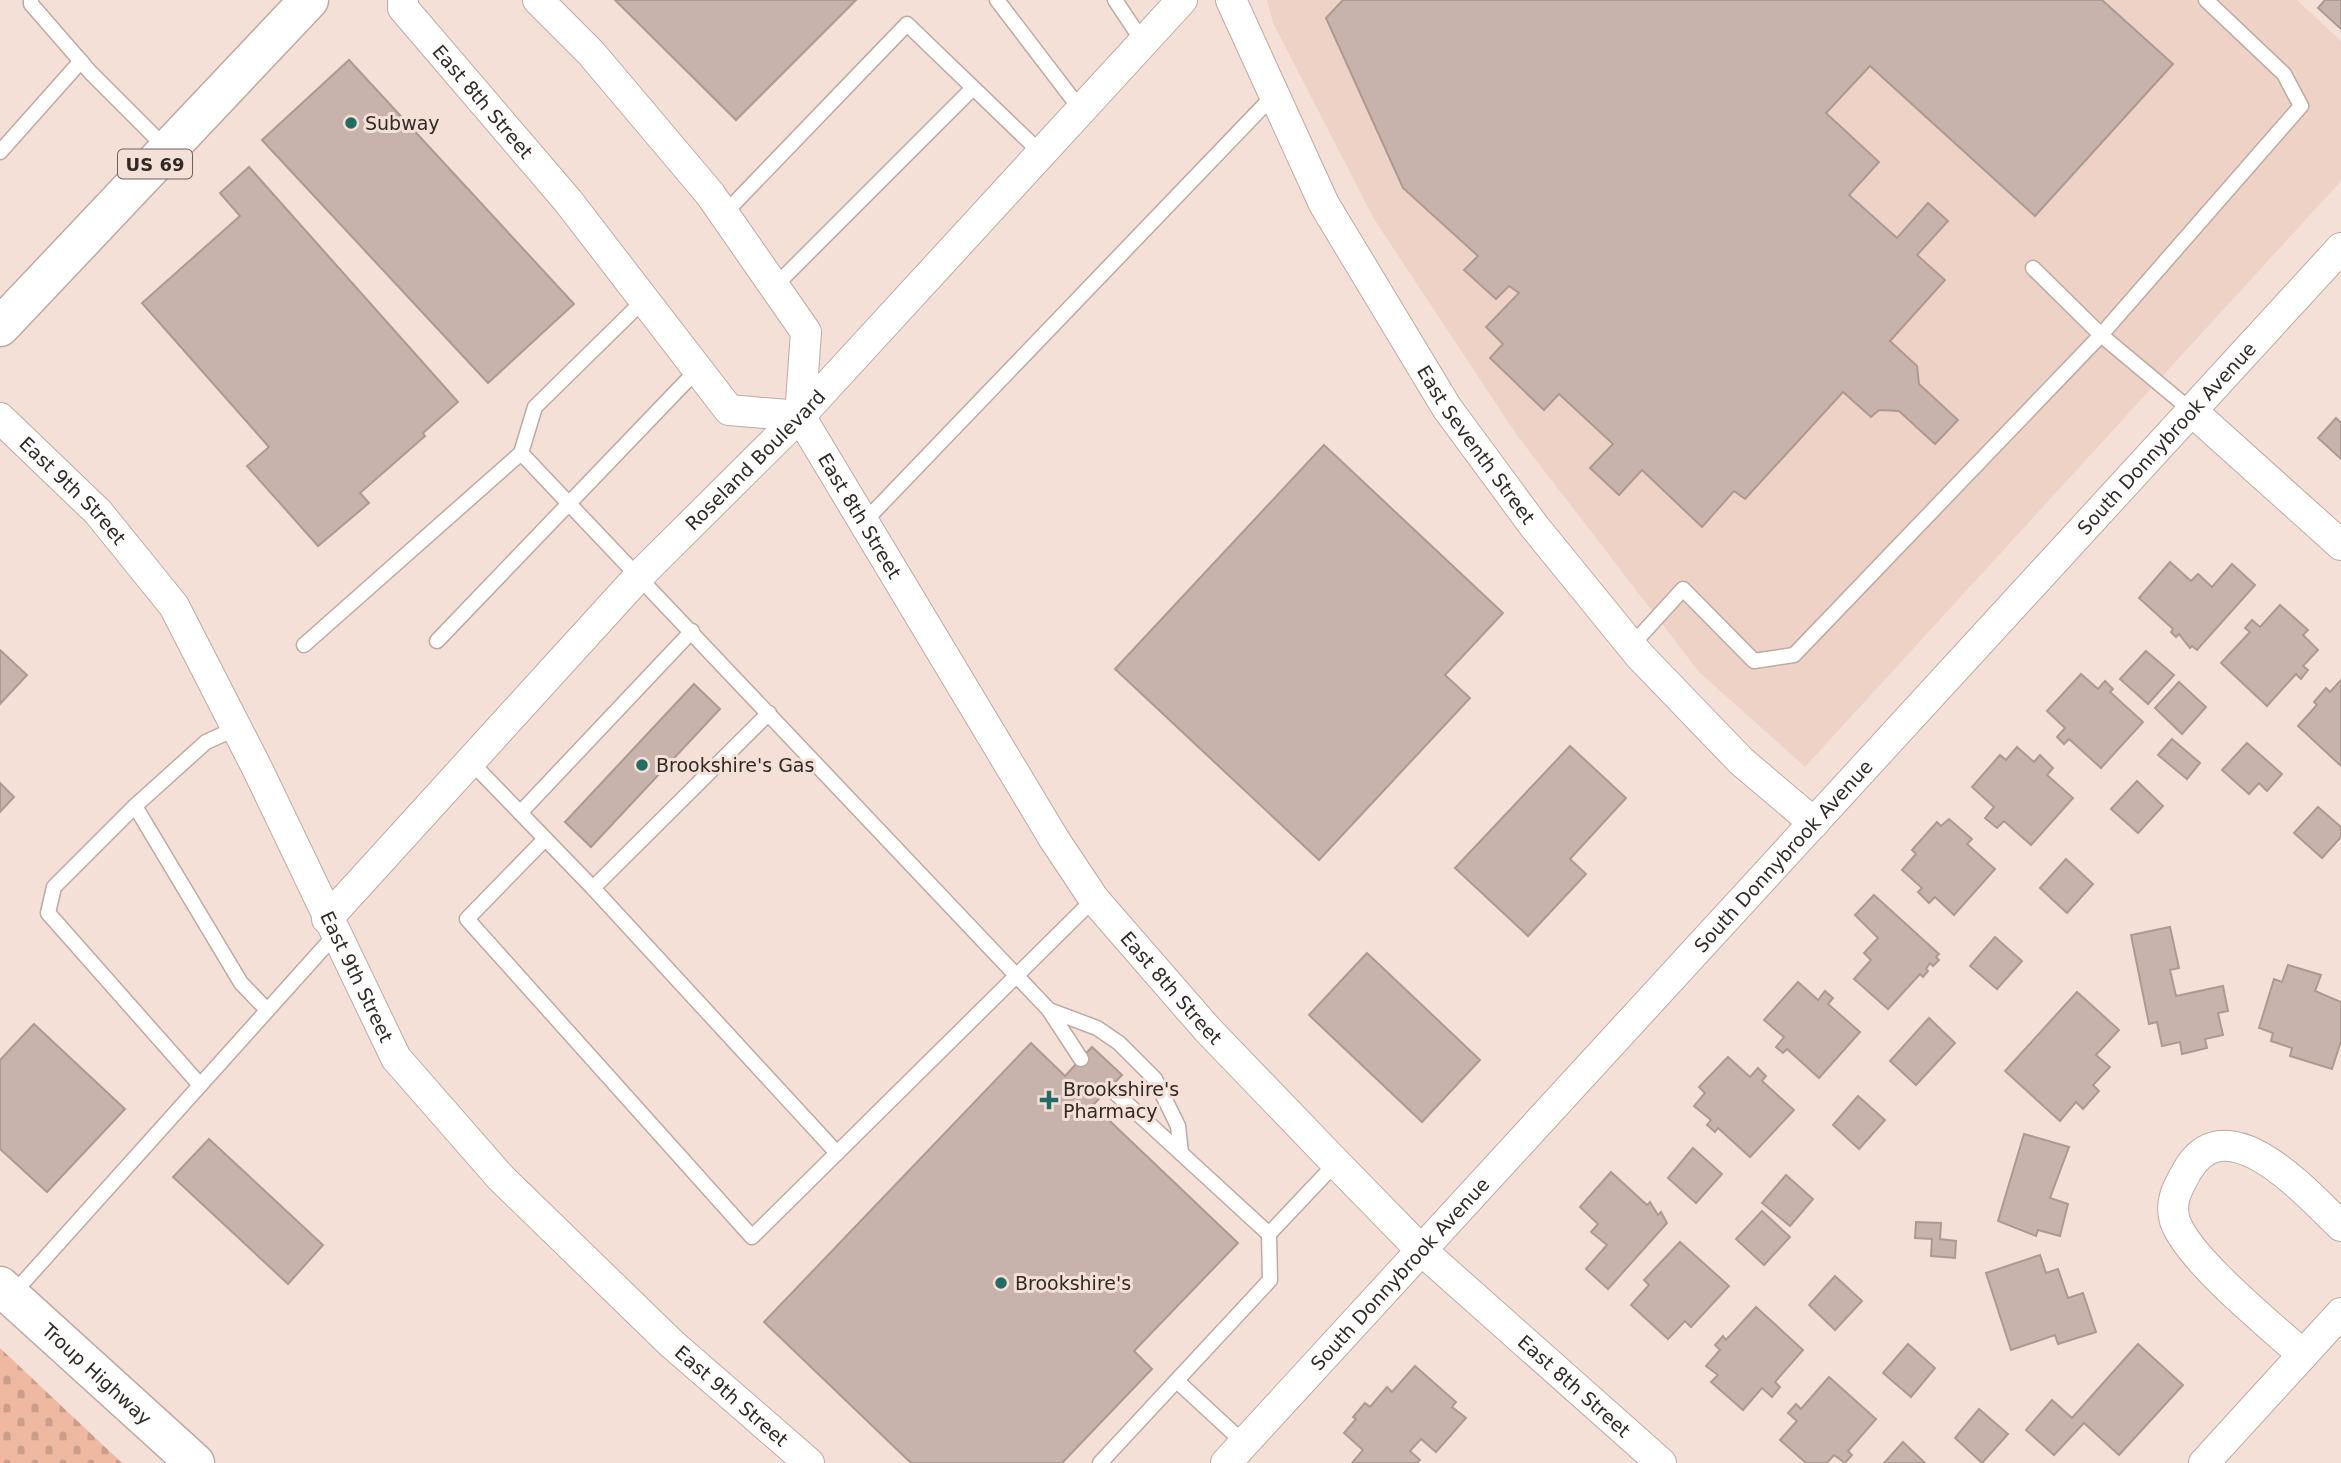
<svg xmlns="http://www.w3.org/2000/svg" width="2341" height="1463" font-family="'DejaVu Sans',sans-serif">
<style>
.built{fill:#efd2c6}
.cemetery{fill:url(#cemetery-stones)}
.building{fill:#c7b3ab;stroke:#ac9991;stroke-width:2}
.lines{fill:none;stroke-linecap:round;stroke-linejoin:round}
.lane-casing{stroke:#beaaa2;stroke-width:17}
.street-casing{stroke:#beaaa2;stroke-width:32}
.secondary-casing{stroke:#beaaa2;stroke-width:41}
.primary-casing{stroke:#beaaa2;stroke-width:41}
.lane{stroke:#fff;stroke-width:14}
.street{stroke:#fff;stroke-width:30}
.secondary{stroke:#fff;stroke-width:38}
.primary{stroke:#fff;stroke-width:38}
.poi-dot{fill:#236c64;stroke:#f5e0d8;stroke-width:2.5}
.labels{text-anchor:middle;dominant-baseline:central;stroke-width:6;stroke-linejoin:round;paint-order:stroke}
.shield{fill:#f5e0d8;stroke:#6b605b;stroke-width:2}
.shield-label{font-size:18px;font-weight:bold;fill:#302925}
.street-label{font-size:19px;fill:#302925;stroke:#f5e0d8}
.poi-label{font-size:19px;fill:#302925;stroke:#f5e0d8;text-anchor:start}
</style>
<defs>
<pattern id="cemetery-stones" width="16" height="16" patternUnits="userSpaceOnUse" patternTransform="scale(1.75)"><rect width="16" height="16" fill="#eeb8a1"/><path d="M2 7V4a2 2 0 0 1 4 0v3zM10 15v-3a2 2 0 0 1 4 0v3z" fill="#cc9e8a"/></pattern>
</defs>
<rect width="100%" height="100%" fill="#f5e0d8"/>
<polygon class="built" points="1267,0 2297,0 2341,41 2341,181 1805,767 1699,672 1516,434 1374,219 1273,23"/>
<polygon class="cemetery" points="0,1348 122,1463 0,1463"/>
<g class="building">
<polygon points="615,0 856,0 736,120"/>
<polygon points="1343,0 2102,0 2173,64 2035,216 1870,66 1826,113 1879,162 1849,195 1897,238 1928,203 1948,221 1917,255 1945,280 1890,341 1917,366 1919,384 1958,420 1935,444 1899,411 1879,410 1871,417 1843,392 1745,499 1734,491 1702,527 1642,470 1619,495 1590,468 1613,444 1559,394 1544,410 1490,358 1503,344 1486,327 1519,293 1509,286 1496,299 1464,270 1478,256 1403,188 1326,18"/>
<polygon points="2325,0 2341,0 2341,29 2318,8"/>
<polygon points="349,60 574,304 488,383 262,140"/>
<polygon points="249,167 458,402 423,433 425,436 360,493 369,503 318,546 247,466 269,447 142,303 240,216 220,193"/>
<polygon points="2336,418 2341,423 2341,459 2318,438"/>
<polygon points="1324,445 1503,613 1445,675 1470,698 1319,860 1115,669"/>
<polygon points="2170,562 2191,581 2198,574 2212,587 2232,564 2255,585 2197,650 2192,646 2190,648 2179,634 2176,637 2171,632 2173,629 2139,598"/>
<polygon points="2280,605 2308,630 2303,635 2318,650 2303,666 2308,670 2301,679 2296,674 2267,706 2221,663 2250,632 2245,628 2252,620 2260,627"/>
<polygon points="0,650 27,675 0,704"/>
<polygon points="2146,651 2174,675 2148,704 2120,679"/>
<polygon points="2081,674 2098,689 2105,681 2113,689 2110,692 2143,722 2101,768 2069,739 2064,744 2057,737 2065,728 2047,711"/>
<polygon points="2341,680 2341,766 2298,726 2317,705 2314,702 2326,688 2330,692"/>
<polygon points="2179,682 2206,707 2182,734 2155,708"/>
<polygon points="694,684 720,709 591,847 565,822"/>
<polygon points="2172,739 2200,763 2187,779 2158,755"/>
<polygon points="2247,743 2282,774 2267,791 2259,783 2249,794 2222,770"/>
<polygon points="1570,746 1626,798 1570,859 1586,874 1528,936 1455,868"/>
<polygon points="2017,747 2034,762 2040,755 2053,768 2047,775 2073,798 2031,845 2004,821 1997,828 1985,818 1994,807 1972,787 2000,755 2006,760"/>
<polygon points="2137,781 2163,806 2138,833 2111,809"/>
<polygon points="0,783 14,797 0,812"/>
<polygon points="2318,807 2341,827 2341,837 2322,858 2294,833"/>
<polygon points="1949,819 1972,839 1967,844 1995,869 1954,915 1935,897 1929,903 1918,892 1922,888 1902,870 1916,854 1912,850 1937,822 1941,826"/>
<polygon points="2066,859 2093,884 2067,913 2040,888"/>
<polygon points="1874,895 1939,954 1936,957 1939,960 1933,966 1930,963 1926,969 1928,971 1923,977 1920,974 1888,1009 1854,979 1871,960 1864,953 1878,938 1855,915"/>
<polygon points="2170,927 2179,968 2170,970 2176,996 2223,986 2228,1011 2218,1013 2223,1035 2205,1039 2207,1048 2182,1054 2180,1042 2162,1046 2157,1022 2149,1024 2131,935"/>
<polygon points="1995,937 2022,961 1997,989 1970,966"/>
<polygon points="1367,953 1480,1060 1422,1122 1309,1015"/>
<polygon points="2288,965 2321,975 2315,991 2341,1002 2341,1041 2332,1069 2290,1056 2292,1048 2271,1041 2273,1033 2259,1028 2274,979 2282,982"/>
<polygon points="1798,982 1818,1000 1825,991 1833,998 1828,1004 1860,1032 1819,1078 1787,1049 1783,1053 1776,1047 1784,1037 1764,1020"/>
<polygon points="2077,992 2119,1030 2096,1055 2110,1067 2093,1085 2099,1091 2083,1109 2076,1102 2060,1121 2005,1071"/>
<polygon points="1929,1018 1955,1043 1916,1085 1890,1061"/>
<polygon points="34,1024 125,1109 47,1192 0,1149 0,1060"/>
<polygon points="1031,1043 1065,1076 1092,1047 1122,1075 1093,1105 1238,1243 1134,1351 1152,1369 1062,1463 911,1463 764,1322"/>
<polygon points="1728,1057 1750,1077 1758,1068 1766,1076 1762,1081 1794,1110 1750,1157 1718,1128 1715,1132 1707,1125 1711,1120 1694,1106 1705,1093 1699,1087"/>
<polygon points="1858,1096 1885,1120 1859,1149 1833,1125"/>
<polygon points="2024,1134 2069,1147 2050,1198 2068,1204 2060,1236 2038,1230 2036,1236 1998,1221"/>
<polygon points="209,1139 323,1245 288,1284 173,1177"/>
<polygon points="1693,1148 1722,1174 1696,1203 1668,1178"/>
<polygon points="1611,1172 1647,1205 1650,1202 1658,1215 1661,1212 1667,1223 1608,1289 1586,1269 1607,1245 1591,1232 1598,1224 1580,1207"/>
<polygon points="1786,1175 1813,1199 1790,1226 1762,1203"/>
<polygon points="1762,1211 1790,1237 1764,1265 1736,1239"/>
<polygon points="1916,1222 1941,1223 1940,1239 1956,1241 1955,1258 1931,1256 1932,1239 1915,1238"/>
<polygon points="1680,1242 1729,1286 1691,1327 1685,1321 1668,1339 1631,1305 1649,1285 1644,1280"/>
<polygon points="2040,1255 2046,1273 2058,1269 2068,1298 2083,1293 2096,1332 2058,1344 2055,1335 2011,1350 1986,1273"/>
<polygon points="1835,1276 1862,1301 1835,1330 1809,1305"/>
<polygon points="1756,1307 1803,1350 1775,1382 1780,1387 1772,1397 1762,1388 1743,1410 1711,1382 1718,1375 1706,1366 1720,1350 1715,1345 1723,1336 1726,1340"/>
<polygon points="1908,1344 1935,1368 1911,1397 1883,1373"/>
<polygon points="2138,1344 2183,1385 2119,1455 2084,1423 2054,1455 2026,1430 2052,1400 2072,1418"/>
<polygon points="1415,1366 1456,1402 1452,1407 1466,1418 1436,1452 1421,1439 1410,1451 1420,1460 1417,1463 1352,1463 1363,1450 1344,1433 1356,1419 1353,1417 1365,1403 1370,1407 1387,1387 1392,1392"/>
<polygon points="1829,1377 1876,1419 1848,1451 1852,1455 1845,1463 1834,1455 1827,1463 1806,1463 1780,1440 1797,1421 1788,1413 1796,1404 1801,1409"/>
<polygon points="1979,1409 2008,1434 1982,1463 1955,1438"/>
<polygon points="1903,1442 1925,1463 1884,1463"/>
</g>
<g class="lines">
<defs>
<g id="lane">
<polyline points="31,0 31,4 91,73 166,148"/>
<polyline points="997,0 1081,110"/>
<polyline points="1115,0 1143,42"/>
<polyline points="0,152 81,61"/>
<polyline points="724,214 907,24 1041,153"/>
<polyline points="2033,268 2101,335 2193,412"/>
<polyline points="774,287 972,89"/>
<polyline points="521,453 1049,1010 1081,1059"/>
<polyline points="863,523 1274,95"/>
<polyline points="437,641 698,369"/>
<polyline points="304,645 521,453 535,407 644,300"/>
<polyline points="1632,645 1683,589 1754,661 1794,655 2101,335 2301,106 2284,74 2206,0"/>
<polyline points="237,728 206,742 135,806 241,983 267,1010"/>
<polyline points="470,761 593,888 837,1153 1094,899"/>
<polyline points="135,806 54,887 48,913 200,1085"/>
<polyline points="520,813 692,631"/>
<polyline points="545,839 467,919 752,1237 837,1153"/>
<polyline points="593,888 769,713"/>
<polyline points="1049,1010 1097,1028 1119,1043 1155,1079 1178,1126 1181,1153"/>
<polyline points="1110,1088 1269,1234 1336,1163"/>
<polyline points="11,1296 335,935"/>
<polyline points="1177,1381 1244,1443"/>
<polyline points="1100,1463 1270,1280 1269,1234"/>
</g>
<g id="street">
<path id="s1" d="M403,0V8L568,201L729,410L800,416"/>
<path id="s2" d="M538,0L591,53L710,194L806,332L800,416L1054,839L1094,899L1207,1029L1336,1163L1419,1248L1661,1463"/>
<path id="s3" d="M1231,0L1324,204L1447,408L1534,526L1639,655L1741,761L1814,823"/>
<polyline points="2193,412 2341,545"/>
<path id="s4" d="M0,418L98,512L174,606L257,768L396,1058L501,1178L672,1344L809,1463"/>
<path id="s5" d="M327,919L640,575L800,416L1182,0"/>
<path d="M2303,1355C2270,1325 2188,1259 2175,1221C2169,1202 2178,1187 2187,1171C2227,1101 2308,1195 2341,1226"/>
<path id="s6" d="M1226,1463L2341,248"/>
<polyline points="2204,1463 2341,1313"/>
</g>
<g id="secondary">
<path id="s7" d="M0,1286L195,1463"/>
</g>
<polyline id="primary" points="0,327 309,0"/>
</defs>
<use href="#lane" class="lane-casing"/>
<use href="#street" class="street-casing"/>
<use href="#secondary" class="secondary-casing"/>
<use href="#primary" class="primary-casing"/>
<use href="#lane" class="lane"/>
<use href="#street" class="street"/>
<use href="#secondary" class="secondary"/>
<use href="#primary" class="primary"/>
</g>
<g class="poi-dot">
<circle cx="351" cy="123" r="7"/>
<circle cx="642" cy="765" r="7"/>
<path d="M1045.5 1089.5h7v7h7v7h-7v7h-7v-7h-7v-7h7z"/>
<circle cx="1001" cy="1283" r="7"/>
</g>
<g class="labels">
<rect class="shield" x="118" y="149.5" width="74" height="29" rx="5"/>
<g class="shield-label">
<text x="155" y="164">US 69</text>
</g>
<g class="street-label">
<text stroke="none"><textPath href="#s1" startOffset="131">East 8th Street</textPath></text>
<text stroke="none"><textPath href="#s6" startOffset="1391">South Donnybrook Avenue</textPath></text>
<text stroke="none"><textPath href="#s3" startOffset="509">East Seventh Street</textPath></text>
<text stroke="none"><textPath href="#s5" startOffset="628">Roseland Boulevard</textPath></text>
<text stroke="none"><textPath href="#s4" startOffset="103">East 9th Street</textPath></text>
<text stroke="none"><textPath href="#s2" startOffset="628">East 8th Street</textPath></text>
<text stroke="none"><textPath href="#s6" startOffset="824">South Donnybrook Avenue</textPath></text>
<text stroke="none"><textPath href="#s4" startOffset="670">East 9th Street</textPath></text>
<text stroke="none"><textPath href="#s2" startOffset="1195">East 8th Street</textPath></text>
<text stroke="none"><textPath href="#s6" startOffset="257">South Donnybrook Avenue</textPath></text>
<text stroke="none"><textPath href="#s7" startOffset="131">Troup Highway</textPath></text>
<text stroke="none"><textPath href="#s2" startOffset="1762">East 8th Street</textPath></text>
<text stroke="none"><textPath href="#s4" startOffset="1237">East 9th Street</textPath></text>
</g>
<g class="poi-label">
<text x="365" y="123">Subway</text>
<text x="656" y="765">Brookshire's Gas</text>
<text x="1063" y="1089">Brookshire's<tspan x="1063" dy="22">Pharmacy</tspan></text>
<text x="1015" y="1283">Brookshire's</text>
</g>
</g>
</svg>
